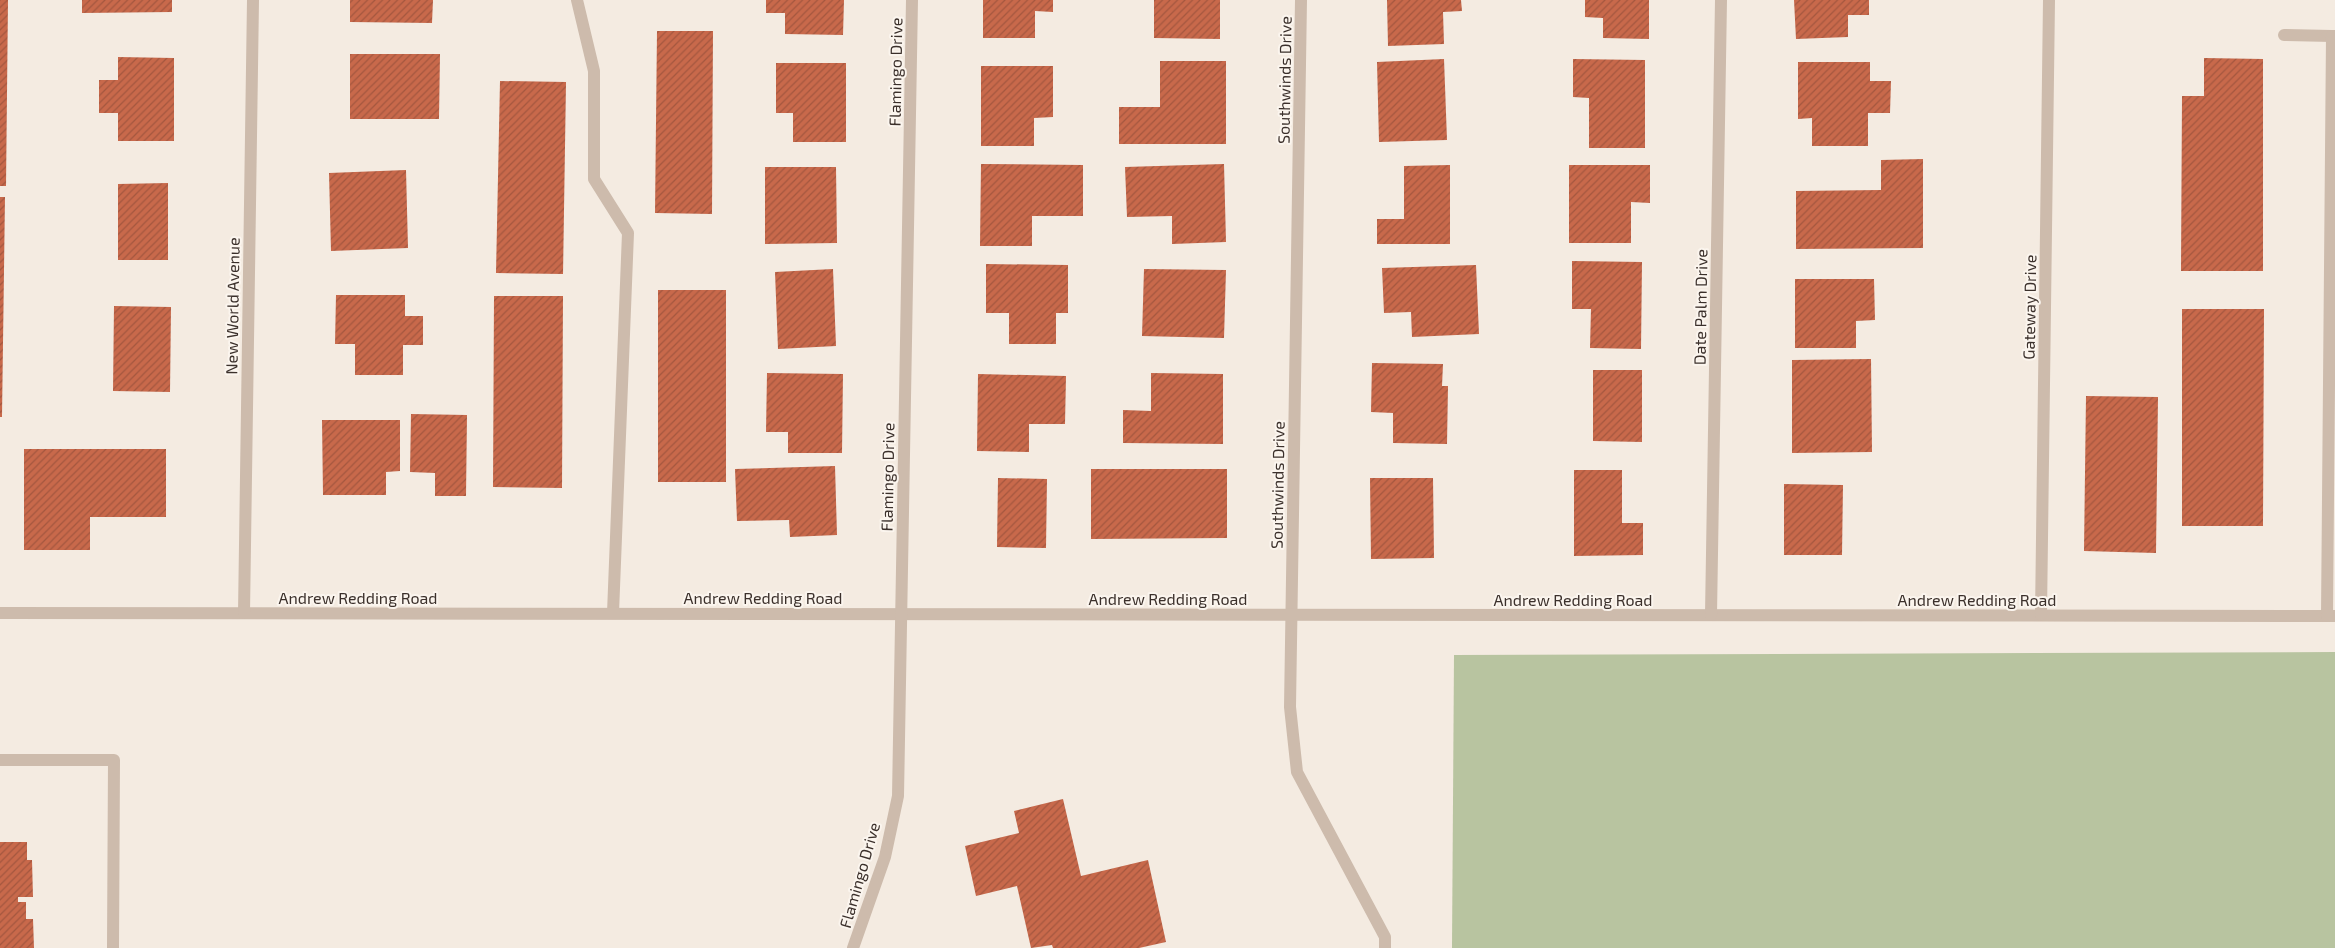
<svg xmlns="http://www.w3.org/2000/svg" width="2335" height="948" font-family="'Exo 2',sans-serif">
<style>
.green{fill:#b8c4a0}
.building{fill:url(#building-hatch)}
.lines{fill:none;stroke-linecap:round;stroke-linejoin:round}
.minor{stroke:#cdbbac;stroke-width:12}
.labels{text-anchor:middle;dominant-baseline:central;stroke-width:4;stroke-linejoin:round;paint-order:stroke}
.street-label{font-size:16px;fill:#3b302b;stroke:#fbf5ee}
</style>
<defs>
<pattern id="building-hatch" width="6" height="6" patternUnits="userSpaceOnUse" patternTransform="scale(1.25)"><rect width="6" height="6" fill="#c8694b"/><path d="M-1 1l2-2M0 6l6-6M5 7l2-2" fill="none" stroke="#a4573f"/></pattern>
</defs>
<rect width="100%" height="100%" fill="#f4ebe1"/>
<polygon class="green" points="2335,652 2335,948 1452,948 1454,655"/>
<g class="building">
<polygon points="0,0 8,0 6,186 0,186"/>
<polygon points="82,0 172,0 172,12 82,13"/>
<polygon points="350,0 433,0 432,23 350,22"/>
<polygon points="766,0 844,0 843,35 785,34 785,13 766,13"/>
<polygon points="983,0 1053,0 1053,12 1035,11 1035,38 983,38"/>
<polygon points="1154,0 1220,0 1220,39 1154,38"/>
<polygon points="1387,0 1461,0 1462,11 1443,12 1444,44 1388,46"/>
<polygon points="1585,0 1649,0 1649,39 1603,38 1603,18 1585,17"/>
<polygon points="1794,0 1869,0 1869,15 1848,15 1848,37 1796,39"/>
<polygon points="657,31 713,31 712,214 655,213"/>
<polygon points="350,54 440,54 439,119 350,119"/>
<polygon points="118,57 174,58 174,141 118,141 118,113 99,113 99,80 118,80"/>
<polygon points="2204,58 2263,59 2263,271 2181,271 2182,96 2204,96"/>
<polygon points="1444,59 1447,140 1379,142 1377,62"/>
<polygon points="1573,59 1645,60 1645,148 1589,148 1589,98 1573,97"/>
<polygon points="1160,61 1226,61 1226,144 1119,144 1119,107 1160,107"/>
<polygon points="1798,62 1870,62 1870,81 1891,81 1890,113 1868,113 1868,146 1812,146 1812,118 1798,119"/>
<polygon points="776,63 846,63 846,142 793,142 793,113 776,113"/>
<polygon points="981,66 1053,66 1053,117 1034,118 1034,146 981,146"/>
<polygon points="500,81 566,82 563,274 496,273"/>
<polygon points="1923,159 1923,248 1796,249 1796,191 1881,190 1881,160"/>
<polygon points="981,164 1083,165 1083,216 1032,216 1032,246 980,246"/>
<polygon points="1224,164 1226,242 1172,244 1172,216 1127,217 1125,167"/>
<polygon points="1450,165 1450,244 1377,244 1377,219 1404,219 1404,166"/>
<polygon points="1569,165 1650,165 1650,203 1631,202 1631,243 1569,243"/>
<polygon points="765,167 836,167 837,243 765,244"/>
<polygon points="406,170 408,248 331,251 329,173"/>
<polygon points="168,183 168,260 118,260 118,184"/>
<polygon points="0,197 5,197 2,417 0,417"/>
<polygon points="1572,261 1642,262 1641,349 1590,348 1591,309 1572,309"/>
<polygon points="986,264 1068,265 1068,313 1056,313 1056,344 1009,344 1009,313 986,313"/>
<polygon points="1476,265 1479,334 1412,337 1411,312 1384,313 1382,268"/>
<polygon points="833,269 836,346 778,349 775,272"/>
<polygon points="1144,269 1226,270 1224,338 1142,336"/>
<polygon points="1795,279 1874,279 1875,320 1856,321 1856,348 1795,348"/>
<rect x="658" y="290" width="68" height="192"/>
<polygon points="336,295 405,295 405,316 423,316 423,345 403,345 403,375 355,375 355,344 335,344"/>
<polygon points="494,296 563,296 562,488 493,487"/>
<polygon points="114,306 171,307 170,392 113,391"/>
<polygon points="2182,309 2264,309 2263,526 2182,526"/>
<polygon points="1871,359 1872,452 1792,453 1792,360"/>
<polygon points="1372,363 1443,364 1442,386 1448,386 1447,444 1393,443 1393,413 1371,412"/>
<polygon points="1593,370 1642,370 1642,442 1593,441"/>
<polygon points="767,373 843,374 842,453 788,453 788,432 766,432"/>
<polygon points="1151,373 1223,374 1223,444 1123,443 1123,410 1151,411"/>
<polygon points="978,374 1066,376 1065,424 1029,424 1029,452 977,451"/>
<polygon points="2086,396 2158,397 2156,553 2084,551"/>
<polygon points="411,414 467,415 466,496 435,496 435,473 410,472"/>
<polygon points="322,420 400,420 400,471 386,472 386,495 323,495"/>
<polygon points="24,449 166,449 166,517 90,517 90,550 24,550"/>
<polygon points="835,466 837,535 790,537 789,520 737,521 735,469"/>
<polygon points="1091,469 1227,469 1227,538 1091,539"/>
<polygon points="1574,470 1622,470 1622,523 1643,523 1643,555 1574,556"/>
<polygon points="998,478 1047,479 1046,548 997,547"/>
<polygon points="1370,478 1433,478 1434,558 1371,559"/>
<polygon points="1784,484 1843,485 1842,555 1784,555"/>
<polygon points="1063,799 1081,876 1148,860 1166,942 1139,948 1053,948 1052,945 1031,948 1017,886 976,896 965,846 1019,833 1014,811"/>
<polygon points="0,842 27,842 27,860 32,860 33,897 18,897 18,902 26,902 26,919 33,919 34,948 0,948"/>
</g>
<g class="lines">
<g class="minor">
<polyline points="577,0 594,71 594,179 628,233 613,613"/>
<polyline points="1301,0 1290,707 1297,772 1385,937 1385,948"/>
<polyline points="2284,35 2332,36"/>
<polyline points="0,613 2335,616"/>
<polyline points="244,613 253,0"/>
<polyline points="1711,615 1721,0"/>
<polyline points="2041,615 2049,0"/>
<polyline points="2327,616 2332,36 2335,36"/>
<polyline points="0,760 114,760 113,948"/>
<polyline points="853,948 885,857 898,796 912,0"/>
</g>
</g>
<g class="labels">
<g class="street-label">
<text transform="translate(895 72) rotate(-89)">Flamingo Drive</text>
<text transform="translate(1284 80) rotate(-89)">Southwinds Drive</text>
<text transform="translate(232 306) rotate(-89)">New World Avenue</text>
<text transform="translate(1700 307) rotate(-89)">Date Palm Drive</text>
<text transform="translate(2029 307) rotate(-89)">Gateway Drive</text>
<text transform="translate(887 477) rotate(-89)">Flamingo Drive</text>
<text transform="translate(1277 485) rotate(-89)">Southwinds Drive</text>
<text x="358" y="597">Andrew Redding Road</text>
<text x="763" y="597">Andrew Redding Road</text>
<text x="1168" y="598">Andrew Redding Road</text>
<text x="1573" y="599">Andrew Redding Road</text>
<text x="1977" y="599">Andrew Redding Road</text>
<text transform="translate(859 875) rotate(-74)">Flamingo Drive</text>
</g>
</g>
</svg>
